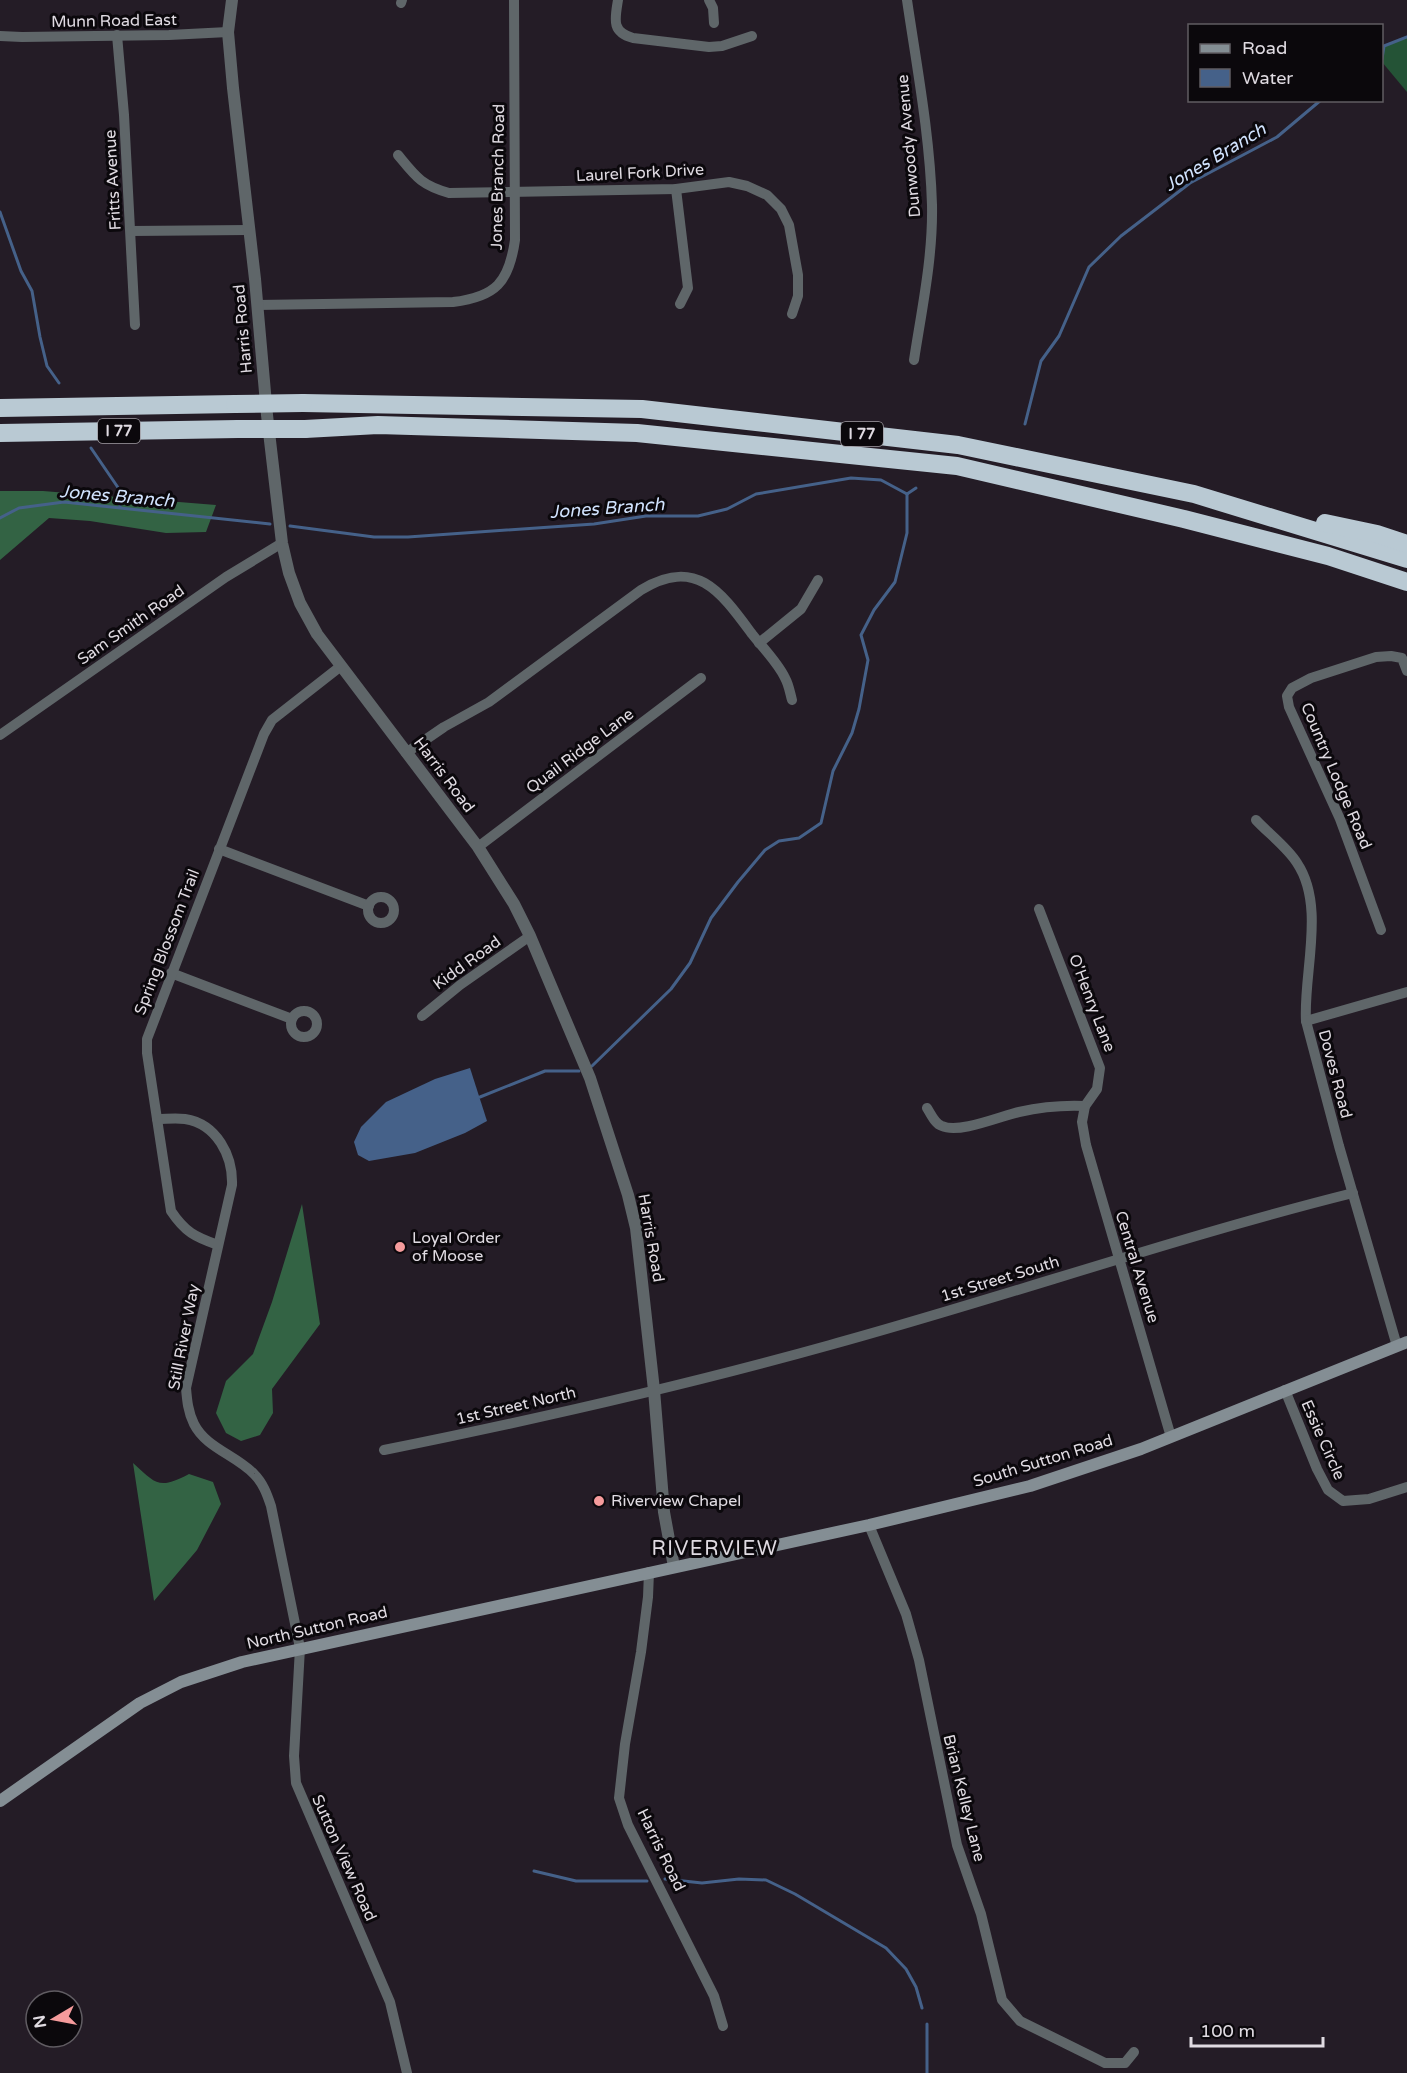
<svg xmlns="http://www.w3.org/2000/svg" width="1407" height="2073" font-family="'Varela Round',sans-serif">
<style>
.green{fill:#245336}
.forest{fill:#336344}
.water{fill:#456189}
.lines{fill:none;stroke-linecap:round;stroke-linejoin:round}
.stream{stroke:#456189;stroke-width:3}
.minor{stroke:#5f6669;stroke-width:10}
.tertiary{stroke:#5f6669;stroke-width:12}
.secondary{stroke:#848e94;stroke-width:12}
.motorway{stroke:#b9c9d3;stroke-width:18}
.motorway-bridge{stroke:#b9c9d3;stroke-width:18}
.poi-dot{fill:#f59b9c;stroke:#0b080c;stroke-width:2}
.labels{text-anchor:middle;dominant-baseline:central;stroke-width:6;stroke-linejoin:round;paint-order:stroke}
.shield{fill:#0b080c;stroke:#a09ca2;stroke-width:1.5}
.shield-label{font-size:15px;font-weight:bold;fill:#e0dbe2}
.street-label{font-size:16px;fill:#e0dbe2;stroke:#0b080c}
.poi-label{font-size:16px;fill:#e0dbe2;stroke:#0b080c;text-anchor:start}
.water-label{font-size:18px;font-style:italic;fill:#d2e4ff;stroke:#0b080c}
.quarter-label{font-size:20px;letter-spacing:1.5px;fill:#e0dbe2;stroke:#0b080c}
</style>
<rect width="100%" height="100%" fill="#241c26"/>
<polygon class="green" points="1407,37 1407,92 1382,62 1382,48"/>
<g class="forest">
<polygon points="0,491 43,491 216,505 206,532 166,533 90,521 49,518 0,560"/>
<polygon points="302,1204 320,1324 272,1389 273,1413 260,1435 241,1441 226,1433 216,1413 226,1381 253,1354 272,1302"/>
<path d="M133,1463C156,1484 159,1490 189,1474L213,1482L221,1504L197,1550L154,1601Z"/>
</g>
<polygon class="water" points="470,1068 487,1121 465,1133 415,1153 369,1161 358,1155 354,1142 361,1127 386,1102 435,1079"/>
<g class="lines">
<g class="stream">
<polyline points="1382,59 1384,46 1407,37"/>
<polyline points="0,212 21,271 32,291 40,337 47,366 59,383"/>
<polyline points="1025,424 1041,361 1059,336 1089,267 1121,236 1190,183 1277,137 1321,100"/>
<polyline points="91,448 119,489 120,507"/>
<polyline points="907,494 916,488"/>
<polyline points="0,518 19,508 64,502 270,524"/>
<polyline points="290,526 374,537 408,537 594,524 646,516 698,516 727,509 756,494 851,478 881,480 907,494"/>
<polyline points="592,1066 671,989 690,963 711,918 738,882 765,850 779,841 799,838 821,823 833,771 852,733 859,709 868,660 861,635 874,610 895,582 907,533 907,494"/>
<polyline points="480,1097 545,1071 579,1071"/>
<polyline points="534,1871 576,1881 647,1881"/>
<polyline points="665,1879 702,1883 739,1879 766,1880 795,1894 886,1948 906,1969 916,1987 922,2008"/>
<polyline points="927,2024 927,2073"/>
</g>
<g class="minor">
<path d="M618,0C615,19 611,32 633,38L709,47L722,46L752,36"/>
<polyline points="709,0 713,8 714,23"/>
<path d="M907,0C917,68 930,136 932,205C933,257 922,308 914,360"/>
<polyline points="401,3 402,0"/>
<polyline points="117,35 124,115 135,325"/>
<polyline points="0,36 22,37 169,35 228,32"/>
<path d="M398,155C416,177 421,185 449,193L676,189L729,182L747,186L767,195L781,209L789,225L798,275V296L792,314"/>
<polyline points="676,189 688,288 680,304"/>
<polyline points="131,231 248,230"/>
<path d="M257,305L453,302C496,297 509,282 515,240L514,0"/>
<polyline points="759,643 801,609 818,580"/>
<polyline points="0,735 226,577 282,543"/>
<path d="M406,753L444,727L489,702L641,590C696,556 721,592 752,634C763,648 778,663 785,678C789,685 790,693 792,700"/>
<path d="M1256,820C1268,833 1288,848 1297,863C1326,906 1303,974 1306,1021L1339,1146L1397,1346"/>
<polyline points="478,847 701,678"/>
<polyline points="219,849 369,906"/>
<circle cx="381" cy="910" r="13"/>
<polyline points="1039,909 1100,1068 1097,1089 1085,1106 1082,1122 1086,1145 1171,1437"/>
<polyline points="1381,930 1340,819 1289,707 1287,696 1292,688 1311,678 1376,657 1391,656 1402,658 1407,671"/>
<polyline points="171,973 292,1019"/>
<circle cx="304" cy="1024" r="13"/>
<polyline points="422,1016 460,985 530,936"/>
<polyline points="1306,1021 1407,992"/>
<path d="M927,1108C931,1114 935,1124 942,1126C959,1134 1001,1116 1019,1112C1041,1107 1062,1105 1085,1106"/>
<path d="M157,1119C166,1119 176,1118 185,1119C217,1124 233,1156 232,1185L186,1388C187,1400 188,1412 194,1424C206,1448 236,1455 254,1474C263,1483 267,1494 271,1506L300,1648L294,1756L296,1783L390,2002L407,2073"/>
<path d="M218,1245C195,1237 185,1232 171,1211L147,1053V1039L264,734L272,720L341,666"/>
<polyline points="1285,1390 1317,1469 1328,1490 1343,1501 1369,1499 1407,1487"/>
<path d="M384,1450C533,1420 683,1386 830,1345C1005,1297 1177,1237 1353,1193"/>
<polyline points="869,1525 906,1614 919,1660 957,1845 981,1914 1002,2000 1020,2021 1105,2063 1125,2063 1134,2052"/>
<polyline points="649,1572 648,1597 641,1652 625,1744 619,1798 628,1825 714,1996 723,2026"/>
</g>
<polyline class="tertiary" points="232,0 228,32 233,88 255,279 267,415 282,543 289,573 300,603 317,634 478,847 514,904 530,936 590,1078 628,1195 636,1228 654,1390 664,1512 674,1567"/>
<polyline class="secondary" points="0,1801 140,1703 181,1682 242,1662 869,1525 1030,1486 1141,1449 1407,1342"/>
<g class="motorway">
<polyline points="303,403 642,409 958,445 1194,494 1407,559"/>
<polyline points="0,408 235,404"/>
<polyline points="305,429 378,425 637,433 957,466 1184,519 1328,556 1407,582"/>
<polyline points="0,433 238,429"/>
<polyline points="1325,523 1377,534 1407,544"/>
</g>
<g class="motorway-bridge">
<polyline points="235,404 303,403"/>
<polyline points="238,429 305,429"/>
</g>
</g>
<g class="poi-dot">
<circle cx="400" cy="1247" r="6"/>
<circle cx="599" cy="1501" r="6"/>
</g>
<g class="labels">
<g class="shield">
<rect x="98" y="419" width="42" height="24" rx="4.5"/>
<rect x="841" y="422" width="42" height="24" rx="4.5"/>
</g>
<g class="shield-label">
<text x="119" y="431">I 77</text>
<text x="862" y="434">I 77</text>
</g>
<g class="street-label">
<text transform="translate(114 21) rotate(-1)">Munn Road East</text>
<text transform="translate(909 146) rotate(-95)">Dunwoody Avenue</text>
<text transform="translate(640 173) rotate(-3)">Laurel Fork Drive</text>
<text transform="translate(498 177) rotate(-89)">Jones Branch Road</text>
<text transform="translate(113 180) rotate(-93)">Fritts Avenue</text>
<text transform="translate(243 329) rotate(-95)">Harris Road</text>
<text transform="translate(131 625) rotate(-35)">Sam Smith Road</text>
<text transform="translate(580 751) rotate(-37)">Quail Ridge Lane</text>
<text transform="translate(444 775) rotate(53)">Harris Road</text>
<text transform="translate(1336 776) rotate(67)">Country Lodge Road</text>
<text transform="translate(167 942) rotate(-69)">Spring Blossom Trail</text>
<text transform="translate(467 963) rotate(-36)">Kidd Road</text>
<text transform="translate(1092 1003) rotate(69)">O'Henry Lane</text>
<text transform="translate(1335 1074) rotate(75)">Doves Road</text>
<text transform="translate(651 1238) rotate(80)">Harris Road</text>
<text transform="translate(1137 1267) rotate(73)">Central Avenue</text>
<text transform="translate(1000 1279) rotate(-17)">1st Street South</text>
<text transform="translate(184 1337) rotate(-79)">Still River Way</text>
<text transform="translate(516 1406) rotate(-13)">1st Street North</text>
<text transform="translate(1323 1440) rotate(66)">Essie Circle</text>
<text transform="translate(1043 1461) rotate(-17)">South Sutton Road</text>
<text transform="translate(317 1628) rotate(-13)">North Sutton Road</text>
<text transform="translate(964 1798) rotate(76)">Brian Kelley Lane</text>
<text transform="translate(661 1850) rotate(64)">Harris Road</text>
<text transform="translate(344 1858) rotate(66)">Sutton View Road</text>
</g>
<g class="poi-label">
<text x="412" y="1238">Loyal Order<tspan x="412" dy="18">of Moose</tspan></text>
<text x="611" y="1501">Riverview Chapel</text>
</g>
<g class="water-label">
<text transform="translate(1215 157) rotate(-31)">Jones Branch</text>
<text transform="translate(117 496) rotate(5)">Jones Branch</text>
<text transform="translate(607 508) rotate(-4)">Jones Branch</text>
</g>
<g class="quarter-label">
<text x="715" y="1549">RIVERVIEW</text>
</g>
</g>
<rect x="1188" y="24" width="195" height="78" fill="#0b080c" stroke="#605c62" stroke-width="1.5"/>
<rect x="1200" y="44" width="30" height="9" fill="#848e94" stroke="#605c62" stroke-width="1.5"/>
<text x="1242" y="54" font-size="18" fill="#e0dbe2">Road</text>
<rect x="1200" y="69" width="30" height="18" fill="#456189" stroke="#605c62" stroke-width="1.5"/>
<text x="1242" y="84" font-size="18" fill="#e0dbe2">Water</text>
<g transform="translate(54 2019) rotate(260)"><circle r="28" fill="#0b080c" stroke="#605c62" stroke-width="1.5"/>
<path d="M0-4.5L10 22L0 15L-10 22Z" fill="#f59b9c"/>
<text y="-9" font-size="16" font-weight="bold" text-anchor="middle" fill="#e0dbe2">N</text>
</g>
<path d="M1191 2037v9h132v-9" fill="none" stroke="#e0dbe2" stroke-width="3"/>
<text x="1200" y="2037" font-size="18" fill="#e0dbe2" stroke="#0b080c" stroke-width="4.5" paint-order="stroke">100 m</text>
</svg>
